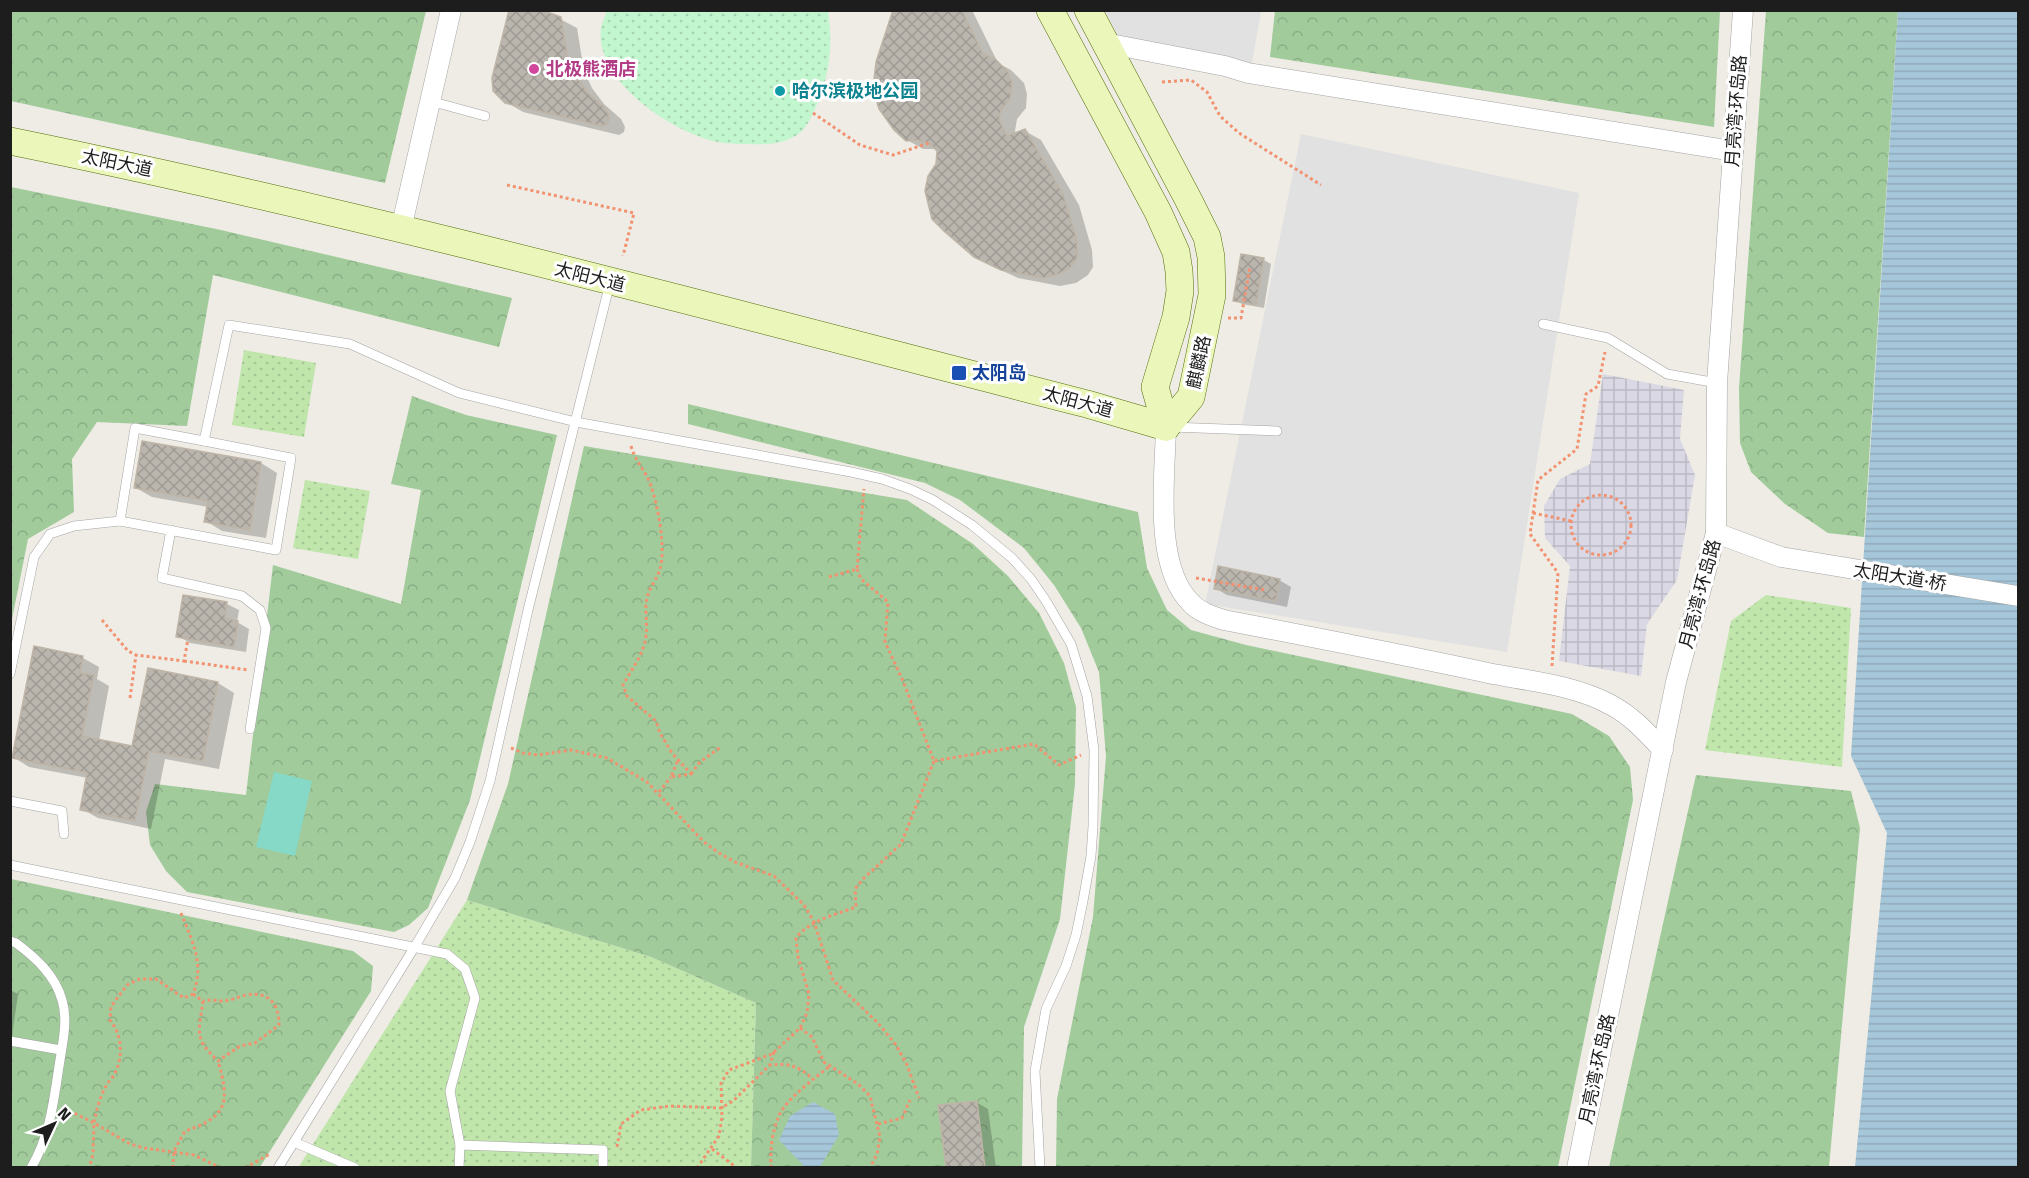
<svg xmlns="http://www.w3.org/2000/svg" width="2029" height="1178" font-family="'Fira Sans','Noto Sans SC',sans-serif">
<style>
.grass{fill:url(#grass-dots)}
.forest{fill:url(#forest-crowns)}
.park{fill:url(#park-dots)}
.pitch{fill:#85d9c6}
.parking{fill:#e1e1e1}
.plaza{fill:url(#plaza-grid)}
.water{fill:url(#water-rules)}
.shadow{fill:#0003}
.building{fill:url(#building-cross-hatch);stroke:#bfb5a7;stroke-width:1.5}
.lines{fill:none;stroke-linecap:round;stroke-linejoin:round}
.lane-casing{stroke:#a4a4a4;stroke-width:10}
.street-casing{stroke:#a4a4a4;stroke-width:21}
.secondary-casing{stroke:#546e0a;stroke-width:28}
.path{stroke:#f29271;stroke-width:3;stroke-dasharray:3 3;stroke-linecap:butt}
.lane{stroke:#fff;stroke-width:9}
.street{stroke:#fff;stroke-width:20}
.secondary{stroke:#eaf6ba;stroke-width:27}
.hotel-dot{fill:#d1479c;stroke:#fff;stroke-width:2}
.culture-dot{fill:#0f9aa8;stroke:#fff;stroke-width:2}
.transit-dot{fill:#1a4fb4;stroke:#fff;stroke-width:2}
.labels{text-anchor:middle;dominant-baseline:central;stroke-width:6;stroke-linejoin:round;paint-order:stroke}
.hotel-label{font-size:18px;font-weight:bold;fill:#b23c85;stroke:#fff;text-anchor:start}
.culture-label{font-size:18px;font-weight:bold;fill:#0d838f;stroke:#fff;text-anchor:start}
.street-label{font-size:18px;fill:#1d1d1d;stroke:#fff}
.transit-label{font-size:18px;font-weight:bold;fill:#164399;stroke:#fff;text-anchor:start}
</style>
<defs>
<pattern id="grass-dots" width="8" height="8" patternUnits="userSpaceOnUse" patternTransform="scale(1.5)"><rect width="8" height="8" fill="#c0e6ac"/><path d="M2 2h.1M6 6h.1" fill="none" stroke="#a5c594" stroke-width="1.8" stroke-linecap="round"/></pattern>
<pattern id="forest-crowns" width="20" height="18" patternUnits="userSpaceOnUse" patternTransform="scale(1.5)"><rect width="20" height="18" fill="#a1cb9b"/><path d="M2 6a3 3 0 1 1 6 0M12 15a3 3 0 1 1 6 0" fill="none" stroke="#8aae85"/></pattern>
<pattern id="park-dots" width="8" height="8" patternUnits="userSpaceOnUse" patternTransform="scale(1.5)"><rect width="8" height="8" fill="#c2f6ce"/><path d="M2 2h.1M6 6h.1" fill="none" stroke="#a6d2b0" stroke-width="1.8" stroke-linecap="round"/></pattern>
<pattern id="plaza-grid" width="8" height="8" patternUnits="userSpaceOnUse" patternTransform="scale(1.5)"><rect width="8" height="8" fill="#dad8e4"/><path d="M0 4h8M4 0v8" fill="none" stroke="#bbb9c3"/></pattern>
<pattern id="water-rules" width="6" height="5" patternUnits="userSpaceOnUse" patternTransform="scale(1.5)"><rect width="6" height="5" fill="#a6c6d9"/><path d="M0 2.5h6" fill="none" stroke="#8eaaba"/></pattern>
<pattern id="building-cross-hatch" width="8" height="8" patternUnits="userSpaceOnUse" patternTransform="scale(1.5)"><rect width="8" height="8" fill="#bab5ad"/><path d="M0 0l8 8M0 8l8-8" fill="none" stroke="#9f9b94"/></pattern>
</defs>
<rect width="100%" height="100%" fill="#eeece4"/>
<g class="grass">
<polygon points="244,350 316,363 304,437 232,425"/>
<polygon points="305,480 370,491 358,559 293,548"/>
<polygon points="1766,595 1851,608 1842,767 1705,750 1731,621"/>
<polygon points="467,900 651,957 756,1003 751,1167 298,1168"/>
</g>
<g class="forest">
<polygon points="11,10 426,10 426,11 385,183 11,101"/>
<polygon points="1275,11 1720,11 1714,127 1270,57"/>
<polygon points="1766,11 1898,11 1864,537 1828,533 1785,504 1751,472 1740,443 1739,388"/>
<polygon points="11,187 221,230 512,298 499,347 213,275 187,426 97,422 72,459 74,512 28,539 11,624"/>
<polygon points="412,396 466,415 557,435 470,800 428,908 409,925 394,932 187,892 166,871 150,845 146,812 155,784 246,795 273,565 401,604 421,490 391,484"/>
<polygon points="688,404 1138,512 1147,568 1167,610 1191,630 1246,645 1572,714 1609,736 1630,767 1633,800 1558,1167 1056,1167 1057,1099 1093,917 1106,756 1099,672 1081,628 1054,585 1024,548 960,500 925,483 688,424"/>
<polygon points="584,446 907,500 973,544 1008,576 1039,613 1064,663 1076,707 1075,784 1060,919 1024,1027 1022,1167 751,1167 756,1003 651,957 467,900 508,784"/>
<polygon points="1696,775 1851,791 1860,828 1829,1167 1609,1167"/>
<polygon points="11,879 353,951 373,966 371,991 260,1167 11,1168"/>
</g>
<path class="park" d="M607,11H828C833,47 830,75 815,109C812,116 807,126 801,132C786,144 767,145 749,144C736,144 725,144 713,141C669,130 594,80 601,28C602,23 605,16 607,11Z"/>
<polygon class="pitch" points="274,772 312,781 295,856 256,847"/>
<g class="parking">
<polygon points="1105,11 1261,11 1252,63 1118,36"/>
<polygon points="1301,134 1579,193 1507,652 1205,604"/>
</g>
<polygon class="plaza" points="1603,374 1684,390 1680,439 1695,475 1677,580 1647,624 1641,676 1559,661 1570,566 1545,538 1544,506 1560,479 1590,464"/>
<g class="water">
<polygon points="1898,11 2018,11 2018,1167 1855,1167 1887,833 1851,756"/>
<polygon points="813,1102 835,1114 839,1135 820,1167 802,1167 803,1165 779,1140 790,1116"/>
</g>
<g class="shadow">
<polygon points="895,10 972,10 998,63 1011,70 1024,83 1027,94 1026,108 1017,119 1015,131 1016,134 1025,131 1041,140 1079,205 1092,250 1093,267 1088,275 1076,283 1060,286 1018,278 992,266 938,164 937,149 923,149 907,140"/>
<polygon points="560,19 577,28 584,71 592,88 604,104 621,119 625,127 624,132 619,135 523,112 506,102"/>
<polygon points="1242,256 1264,260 1271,264 1264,308 1242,304 1235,300"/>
<polygon points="143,443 261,463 277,473 266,538 222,531 206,521 208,507 152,497 136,488"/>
<polygon points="1279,580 1291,587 1287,607 1227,595 1215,588"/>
<polygon points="227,604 239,610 237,622 249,629 246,652 190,643 178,636"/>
<polygon points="35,648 83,658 99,667 97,679 109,686 99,741 134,748 149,670 218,683 234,693 219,769 165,759 151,829 98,818 82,809 88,778 29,767 13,757"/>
<polygon points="10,990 18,994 12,1036 10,1036"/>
<polygon points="976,1102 988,1109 996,1168 947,1168"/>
</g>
<g class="building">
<polygon points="509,10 542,10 561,17 568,60 577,77 588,93 605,108 609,117 608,123 602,126 505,103 493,91 492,78"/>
<polygon points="893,10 962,10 983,54 995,59 1008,72 1012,83 1010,99 1001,110 999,120 1007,136 1025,129 1063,194 1077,240 1077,258 1071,267 1059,274 1043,278 1001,270 974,257 945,232 932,219 925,191 928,176 936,164 937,151 929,143 917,140 906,141 894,130 879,109 873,89 876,62"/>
<polygon points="1241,254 1264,258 1256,305 1233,301"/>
<polygon points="142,441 261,462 250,530 204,522 208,501 134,488"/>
<polygon points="1218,566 1280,579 1276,601 1214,589"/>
<polygon points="183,595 227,602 225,618 238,621 234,647 176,637"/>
<polygon points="34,646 83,656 80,673 94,675 82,736 132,746 148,668 218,682 203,761 149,751 135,821 80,810 87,773 12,758"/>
<polygon points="977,1101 985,1168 946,1168 938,1105"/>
</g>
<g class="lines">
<defs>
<g id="lane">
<polyline points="430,101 485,116"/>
<polyline points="1543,324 1608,338 1667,374 1717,383"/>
<polyline points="1171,427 1277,431"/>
<polyline points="120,521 276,550 291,458 204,441"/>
<polyline points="171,530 162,578 242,596 260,610 266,628 250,729"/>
<polyline points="10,674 34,557 50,534 74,526 120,521 135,428 204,441 229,325 350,344 459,393 576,422 851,472 882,479 910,489 933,500 972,525 1012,558 1031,579 1046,601 1071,644 1087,696 1094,750 1093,826 1091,856 1083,901 1076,935 1066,966 1046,1009 1035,1071 1040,1168"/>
<polyline points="10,801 62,811 64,834"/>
<polyline points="10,865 447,954 465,969 475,998 450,1091 460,1145"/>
<path d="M10,941L16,943C36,958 55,975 62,1000C68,1019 63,1041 60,1060C54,1097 51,1135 31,1168"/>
<polyline points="10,1041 61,1050"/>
<polyline points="294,1142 355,1168"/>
<polyline points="278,1168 414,948 455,878 470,842 490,781 528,610 610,283"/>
<polyline points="459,1168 460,1145 603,1150 603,1168"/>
</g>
<g id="street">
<polyline points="1105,43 1225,66 1248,73 1733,151"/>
<polyline points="401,229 451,10"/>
<path d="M1166,427C1165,476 1153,566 1191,603C1199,612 1212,616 1224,620C1312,637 1400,654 1488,673C1529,681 1575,685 1611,705C1632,716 1647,733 1663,750"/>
<polyline points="1716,533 1781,557 2018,596"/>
<polyline points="1577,1168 1676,682 1716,533 1717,383 1743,10"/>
</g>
<g id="secondary">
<polyline points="1050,10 1158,212 1176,252 1179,271 1180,291 1176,317 1155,387 1166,427"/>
<polyline points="1088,10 1188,199 1207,237 1211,257 1212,295 1191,397 1166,427"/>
<path d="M10,141C373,215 729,312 1087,404L1166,427"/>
</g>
</defs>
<use href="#lane" class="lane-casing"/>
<use href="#street" class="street-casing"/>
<use href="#secondary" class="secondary-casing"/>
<g class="path">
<polyline points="1162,82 1191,80 1207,92 1220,116 1239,133 1321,185"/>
<polyline points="813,113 860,145 893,155 929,143"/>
<polyline points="507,185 634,213 623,256"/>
<polyline points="1228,318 1241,318 1250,267"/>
<path d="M631,446C635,461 646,471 651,486C658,506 666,548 660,569C657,579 649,588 647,598C644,610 648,623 646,635C645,653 631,670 623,685L627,696L656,721L660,733L672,753L691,774L671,777L678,760"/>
<circle cx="1601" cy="525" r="30"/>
<polyline points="1533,513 1571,521"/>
<polyline points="857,569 861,579 888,602 885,642 903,681 934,761 1034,744 1059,765 1081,755"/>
<polyline points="829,577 857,569 864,489"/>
<polyline points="1196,578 1265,590"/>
<polyline points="102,620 128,651 136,655 184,661 188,639"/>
<polyline points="184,661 248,670"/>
<polyline points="1552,666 1558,573 1530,534 1538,480 1577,449 1586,394 1598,386 1605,352"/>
<polyline points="130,698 136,655"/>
<polyline points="511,748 523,753 538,755 571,750 607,758 647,782 704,842 719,853 735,862 774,876 804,905 814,922 833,980 878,1023 896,1045 907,1065 919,1098"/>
<polyline points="691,774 700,762 721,747"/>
<polyline points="659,792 671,777"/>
<path d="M181,913C192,941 205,963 193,994L184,998L156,979H140L127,985L118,997L111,1007L110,1020C122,1035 124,1057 114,1075C112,1079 108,1082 106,1086C100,1097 96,1111 94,1123L130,1144L144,1148L194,1155L221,1168"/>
<path d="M193,994L203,1001C199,1032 193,1038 218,1061L240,1046L255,1043L279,1025C279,1004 269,991 246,995C238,997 230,1001 222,1001C215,1001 212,999 203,1001"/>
<polyline points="800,1028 812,1037 824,1062 858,1084 870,1096 880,1137 877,1154 870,1168"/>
<path d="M774,1052L770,1065C790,1063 798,1066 813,1079"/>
<polyline points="63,1110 76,1114 94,1123 93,1155 89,1168"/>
<polyline points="878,1124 902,1118 910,1100"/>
<polyline points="617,1147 621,1124 641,1110 670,1106 721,1108 733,1101 770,1065"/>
<polyline points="712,1149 737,1168"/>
<path d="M173,1168L174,1151L185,1131C228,1117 230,1102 218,1061"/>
<polyline points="245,1168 270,1154"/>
<path d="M697,1168L719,1136L722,1117L721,1083L729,1070L772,1054L800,1028L807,1013L809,994L798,957L796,938C810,920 835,915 856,907L855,889L864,878L901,844L934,761"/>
<path d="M771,1168C770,1152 772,1131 779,1116C785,1100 816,1077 830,1066"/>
</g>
<use href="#lane" class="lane"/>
<use href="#street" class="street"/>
<use href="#secondary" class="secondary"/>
</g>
<circle class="hotel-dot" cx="534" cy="69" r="6"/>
<circle class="culture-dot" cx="780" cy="91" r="6"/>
<rect class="transit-dot" x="951" y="365" width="16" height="16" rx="3"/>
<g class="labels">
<g class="hotel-label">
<text x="546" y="69">北极熊酒店</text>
</g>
<g class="culture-label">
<text x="792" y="91">哈尔滨极地公园</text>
</g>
<g class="street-label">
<text transform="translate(1736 111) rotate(-86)">月亮湾·环岛路</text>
<text transform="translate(117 163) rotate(12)">太阳大道</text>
<text transform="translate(590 277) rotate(14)">太阳大道</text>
<text transform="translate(1199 362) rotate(-78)">麒麟路</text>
<text transform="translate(1078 402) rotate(15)">太阳大道</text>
<text transform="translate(1900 577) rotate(9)">太阳大道·桥</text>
<text transform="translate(1700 594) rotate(-75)">月亮湾·环岛路</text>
<text transform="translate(1597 1069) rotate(-78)">月亮湾·环岛路</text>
</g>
<g class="transit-label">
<text x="972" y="373">太阳岛</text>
</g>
</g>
<rect width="2029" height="1178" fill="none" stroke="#1d1d1d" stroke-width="24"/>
<g transform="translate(54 1124) rotate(46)" stroke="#ffffff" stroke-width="4.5" paint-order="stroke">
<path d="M0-4.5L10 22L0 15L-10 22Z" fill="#1d1d1d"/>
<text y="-9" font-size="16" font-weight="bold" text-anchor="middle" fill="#1d1d1d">N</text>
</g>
</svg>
